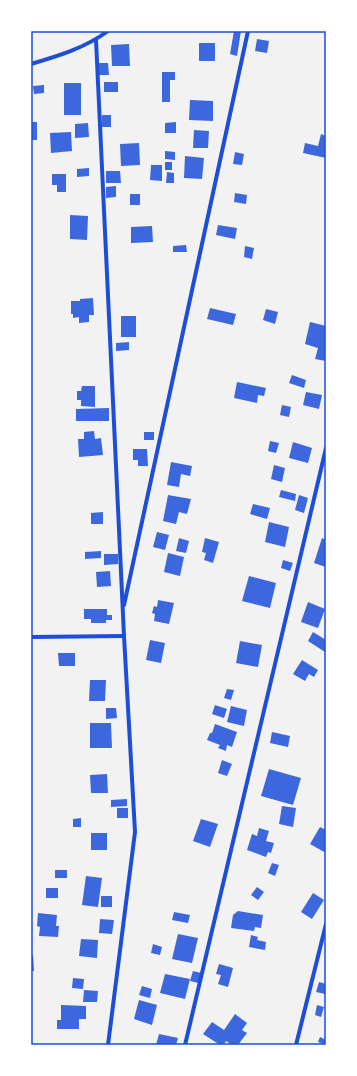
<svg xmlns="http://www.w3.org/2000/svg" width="357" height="1076" font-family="Mulish,sans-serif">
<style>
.building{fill:#3d67dc}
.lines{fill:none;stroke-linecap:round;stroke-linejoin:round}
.minor{stroke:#1d4ed8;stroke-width:4}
.neatline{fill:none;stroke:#1d4ed8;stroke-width:1.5}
</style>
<rect width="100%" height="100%" fill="#f2f2f2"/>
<g class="building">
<polygon points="234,31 241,31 237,56 230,54"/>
<polygon points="257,39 269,41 267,53 255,51"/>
<rect x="199" y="43" width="16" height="18"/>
<polygon points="129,44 130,66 112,66 111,45"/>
<polygon points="98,63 108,63 109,75 99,75"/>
<polygon points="162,72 175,72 175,80 170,80 170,102 162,102"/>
<rect x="104" y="82" width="14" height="10"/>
<rect x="64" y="83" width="17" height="32"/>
<polygon points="44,85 44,93 34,94 33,86"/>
<polygon points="190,100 213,101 213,121 189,120"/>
<rect x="102" y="115" width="9" height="12"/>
<rect x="31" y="122" width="6" height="18"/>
<polygon points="176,122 176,133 165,133 165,123"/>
<polygon points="88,123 89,137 75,138 75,124"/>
<polygon points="194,130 209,131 208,148 193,148"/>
<polygon points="71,132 72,151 51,153 50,133"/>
<polygon points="321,134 326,136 326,158 303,153 305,143 318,146"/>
<polygon points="139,143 140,165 121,166 120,144"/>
<polygon points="165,151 175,152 175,160 165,159"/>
<polygon points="235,152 244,154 242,165 233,164"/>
<polygon points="185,156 204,158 202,179 184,178"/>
<rect x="165" y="162" width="7" height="8"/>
<polygon points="151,165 162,165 162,181 150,180"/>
<polygon points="89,168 89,176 77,177 77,169"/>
<polygon points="106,171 120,171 121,183 106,183"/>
<polygon points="167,172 174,173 174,183 166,183"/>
<polygon points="52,174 66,174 66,192 57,192 57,185 52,185"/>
<polygon points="116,186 116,197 106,198 106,187"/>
<polygon points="235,193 247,195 246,204 234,202"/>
<rect x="130" y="194" width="10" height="11"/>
<polygon points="70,215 88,216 87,240 70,239"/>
<polygon points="218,225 237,228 235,239 216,235"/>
<polygon points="152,226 153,242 131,243 131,227"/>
<polygon points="186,245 187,252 173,252 173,246"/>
<polygon points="245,246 254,248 252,259 244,257"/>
<polygon points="93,298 94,315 89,315 89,322 79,323 79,317 73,318 73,314 71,314 71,301 80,301 80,299"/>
<polygon points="210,308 236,314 233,325 207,319"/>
<polygon points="266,309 278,312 275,324 263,320"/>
<rect x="121" y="316" width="15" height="21"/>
<polygon points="310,322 326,326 326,361 315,359 318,348 305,344"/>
<polygon points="129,342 129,350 116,351 116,343"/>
<polygon points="292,375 306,380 304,388 289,383"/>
<polygon points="237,382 266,388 264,396 258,395 257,403 234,398"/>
<polygon points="82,386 95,386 95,407 81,406 81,400 77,400 77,391 81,391"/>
<polygon points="306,392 322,395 319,409 303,405"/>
<polygon points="282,405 291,407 289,417 280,415"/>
<polygon points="109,408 109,421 76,421 76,409"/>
<polygon points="94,431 95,439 101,438 103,455 79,457 78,439 84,439 84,432"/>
<rect x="144" y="432" width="10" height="8"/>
<polygon points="270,441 279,443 276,453 268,451"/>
<polygon points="293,442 312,448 308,463 289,458"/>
<polygon points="133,449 147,449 148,466 138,466 138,460 133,460"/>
<polygon points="171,462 192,466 190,476 181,474 179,487 167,485"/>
<polygon points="274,465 285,468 282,482 271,479"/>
<polygon points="281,490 296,494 295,501 279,497"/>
<polygon points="168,495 191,499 187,514 179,512 176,524 163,521"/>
<polygon points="299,495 308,498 304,513 295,510"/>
<polygon points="253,504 270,508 267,519 250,514"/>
<polygon points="103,512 103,524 91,524 91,513"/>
<polygon points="269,522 289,527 285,547 265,542"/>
<polygon points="157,532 169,535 165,550 153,547"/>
<polygon points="179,538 189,541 186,553 176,551"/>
<polygon points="205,538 219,542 213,563 204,560 206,553 202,552"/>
<polygon points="322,538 326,540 326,567 314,563"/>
<polygon points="101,551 101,558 85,559 85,552"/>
<polygon points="168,553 184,557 180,576 164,572"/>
<polygon points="104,554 118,554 118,564 104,565"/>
<polygon points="283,560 293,563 290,571 281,568"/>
<polygon points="110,571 111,586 97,587 96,572"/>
<polygon points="249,576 276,583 270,608 242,601"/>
<polygon points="158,600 174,603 169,624 154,621 155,614 152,613 154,606 157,607"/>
<polygon points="308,602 325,609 318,628 301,622"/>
<polygon points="84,609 107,609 107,615 112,615 112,620 106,620 106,623 91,623 91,619 84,619"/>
<polygon points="313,632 326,640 325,652 308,641"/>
<polygon points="150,640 165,643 161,663 146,660"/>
<polygon points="240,641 262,645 258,667 236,663"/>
<polygon points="58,653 75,653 75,666 59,666"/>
<polygon points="302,660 318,670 314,677 309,674 305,681 293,674"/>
<polygon points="90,680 106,680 105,701 89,701"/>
<polygon points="227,689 234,690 231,700 224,698"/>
<polygon points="215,705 227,709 224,718 212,714"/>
<polygon points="231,706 247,710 244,726 227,722"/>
<polygon points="106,708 116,708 117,718 106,719"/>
<polygon points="90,723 111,723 112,748 90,748"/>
<polygon points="215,724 237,732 232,747 227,745 226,751 218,748 220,745 207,740 210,733 212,733"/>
<polygon points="272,732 290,736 288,747 270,743"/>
<polygon points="222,760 232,764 227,776 218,773"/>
<polygon points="269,769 301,778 293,805 261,796"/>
<polygon points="107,774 108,793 91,793 90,775"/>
<polygon points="127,799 127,806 111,807 111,800"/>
<polygon points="282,806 296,808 293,827 279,824"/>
<rect x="117" y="808" width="11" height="10"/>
<polygon points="81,818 81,827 73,827 73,819"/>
<polygon points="201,819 218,824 210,847 193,841"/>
<polygon points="320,827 326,830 326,853 310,844"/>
<polygon points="259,828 269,831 266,841 274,843 271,853 268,852 266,857 247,850 252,834 257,836"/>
<rect x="91" y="833" width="16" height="17"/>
<polygon points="272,863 279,865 275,876 268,873"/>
<rect x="55" y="870" width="12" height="8"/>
<polygon points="86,876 102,878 98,907 82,905"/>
<polygon points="257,887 264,892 258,900 251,895"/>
<rect x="46" y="888" width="12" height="10"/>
<polygon points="313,893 324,900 312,919 301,912"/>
<rect x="101" y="896" width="11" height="11"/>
<polygon points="238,911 263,915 261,928 255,927 254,931 231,928 233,915"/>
<polygon points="174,912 190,915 188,923 172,920"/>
<polygon points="38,913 57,915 56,926 59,926 58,937 39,936 40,927 37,926"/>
<polygon points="100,919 114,920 112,934 99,933"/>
<polygon points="178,934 198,938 192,963 172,959"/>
<polygon points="251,935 258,937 257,940 266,942 265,950 249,947"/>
<polygon points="81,939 98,940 97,958 79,956"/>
<polygon points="153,944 162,947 160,955 151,953"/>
<polygon points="33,955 34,971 31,971 31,956"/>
<polygon points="219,964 233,968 228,987 218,984 221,975 216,974"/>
<polygon points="193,971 201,973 198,983 190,981"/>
<polygon points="165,974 190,979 185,999 160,993"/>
<polygon points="73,978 84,979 83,989 72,988"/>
<polygon points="319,982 326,984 325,994 316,992"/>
<polygon points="142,986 152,989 150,998 139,995"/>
<polygon points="84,990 98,991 97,1002 83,1002"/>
<polygon points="139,1000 157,1005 152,1025 134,1019"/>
<polygon points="61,1005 86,1006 86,1019 79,1019 79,1029 57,1029 57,1020 61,1020"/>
<polygon points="317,1005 324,1007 321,1017 315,1015"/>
<polygon points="235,1014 247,1023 242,1030 247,1033 238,1045 232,1045 226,1041 224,1045 220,1045 203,1034 212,1022 224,1030"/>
<polygon points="159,1034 178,1038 176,1045 156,1045"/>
<polygon points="320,1037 326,1040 326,1045 318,1042"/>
</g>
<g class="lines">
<g class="minor">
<polyline points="96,40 124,636 135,832 108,1045"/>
<path d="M31,64C58,56 85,48 108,31"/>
<polyline points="124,605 248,31"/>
<polyline points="31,637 124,636"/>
<polyline points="185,1045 326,448"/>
<polyline points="296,1045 326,924"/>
</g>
</g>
<rect width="357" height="1076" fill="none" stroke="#ffffff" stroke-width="64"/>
<rect x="32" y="32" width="293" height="1012" class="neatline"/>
</svg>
